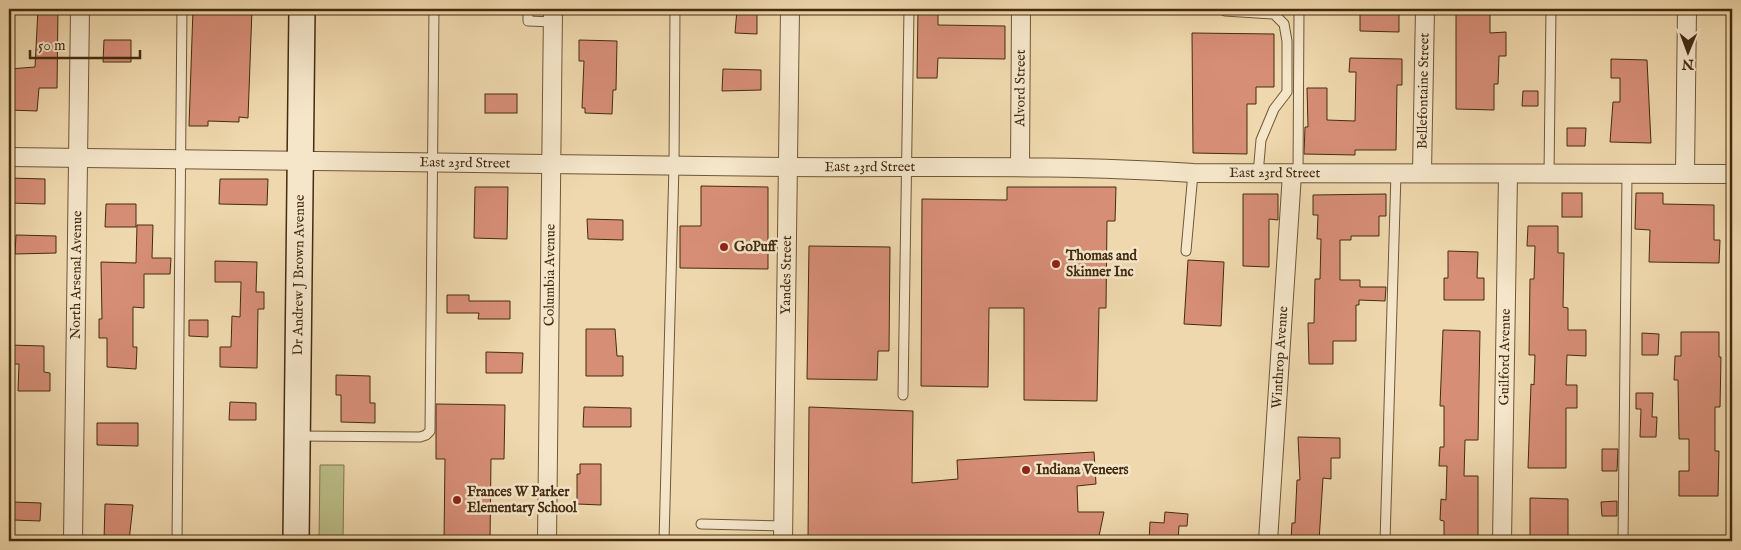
<svg xmlns="http://www.w3.org/2000/svg" width="1741" height="550" font-family="'IM FELL English',serif">
<style>
.green{fill:#bbbe88;stroke:#80754c}
.building{fill:#d78e77;stroke:#442c11}
.lines{fill:none;stroke-linecap:round;stroke-linejoin:round}
.service-casing{stroke:#6f5738;stroke-width:11}
.minor-casing{stroke:#6f5738;stroke-width:20}
.secondary-casing{stroke:#442c11;stroke-width:28}
.service{stroke:#f5e6ca;stroke-width:9}
.minor{stroke:#f5e6ca;stroke-width:18}
.secondary{stroke:#f5e6ca;stroke-width:25}
.poi-dot{fill:#8f2418;stroke:#f5e6ca;stroke-width:2}
.labels{text-anchor:middle;dominant-baseline:central;stroke-width:5;stroke-linejoin:round;paint-order:stroke}
.street-label{font-size:14px;fill:#442c11;stroke:#f5e6ca}
.poi-label{font-size:14px;font-weight:bold;fill:#442c11;stroke:#f5e6ca;text-anchor:start}
</style>
<rect width="100%" height="100%" fill="#efd8ad"/>
<filter id="stains"><feTurbulence type="fractalNoise" baseFrequency=".004" numOctaves="4"/><feColorMatrix values="0 0 0 0 .2 0 0 0 0 .09 0 0 0 0 .02 0 0 0 .5 -.17"/></filter>
<radialGradient id="worn" r=".72"><stop offset=".6" stop-color="#630" stop-opacity="0"/><stop offset="1" stop-color="#630" stop-opacity=".3"/></radialGradient>
<polygon class="green" points="320,465 344,465 343,541 319,541"/>
<g class="building">
<polygon points="38,9 58,9 57,88 39,88 37,111 9,110 9,69 35,67"/>
<polygon points="193,9 252,9 248,118 239,117 239,122 208,121 208,126 189,126"/>
<polygon points="737,9 757,9 757,34 735,33"/>
<polygon points="918,9 938,9 938,25 1005,26 1005,59 938,58 937,78 917,78"/>
<polygon points="1456,9 1490,9 1490,33 1506,32 1506,56 1499,56 1498,84 1494,84 1494,110 1456,109"/>
<polygon points="1360,12 1399,13 1399,32 1360,31"/>
<polygon points="1192,33 1274,34 1274,87 1256,87 1256,104 1247,104 1247,154 1193,153"/>
<polygon points="104,40 131,40 131,62 103,62"/>
<polygon points="579,40 617,41 616,90 613,90 612,114 585,113 585,108 582,108 584,61 579,61"/>
<polygon points="1350,58 1402,59 1402,85 1397,85 1396,150 1355,150 1355,155 1304,154 1305,127 1308,127 1307,88 1327,88 1327,120 1355,121 1356,72 1349,72"/>
<polygon points="1611,59 1647,60 1651,143 1610,142 1613,102 1620,102 1620,78 1611,78"/>
<polygon points="723,69 761,70 761,90 722,91"/>
<polygon points="1523,91 1538,91 1538,106 1522,106"/>
<rect x="485" y="94" width="32" height="19"/>
<polygon points="1567,128 1586,128 1585,146 1567,146"/>
<polygon points="9,178 45,179 45,204 9,203"/>
<polygon points="220,179 268,179 267,205 219,204"/>
<polygon points="701,186 768,187 768,269 680,268 680,226 701,226"/>
<polygon points="475,187 508,187 507,239 474,238"/>
<polygon points="1007,187 1116,187 1115,221 1107,221 1106,308 1099,308 1097,401 1024,400 1024,308 989,308 988,387 921,386 922,199 1007,200"/>
<rect x="1562" y="193" width="20" height="24"/>
<polygon points="1636,193 1663,193 1663,204 1714,205 1714,240 1720,240 1719,263 1649,262 1650,230 1635,229"/>
<polygon points="1243,194 1278,194 1278,220 1269,219 1269,267 1243,266"/>
<polygon points="1386,194 1386,216 1379,216 1379,236 1351,236 1351,240 1340,240 1340,280 1360,280 1360,287 1386,287 1385,301 1359,300 1359,305 1356,305 1356,341 1333,341 1333,364 1309,364 1308,323 1314,323 1315,279 1320,279 1321,239 1317,239 1318,215 1313,215 1313,195"/>
<polygon points="106,204 136,204 136,227 105,227"/>
<polygon points="587,219 623,220 623,240 588,239"/>
<polygon points="137,225 153,225 152,258 171,258 170,274 144,274 144,308 133,307 133,347 137,347 136,369 107,367 107,338 99,338 99,319 102,319 101,262 136,263"/>
<polygon points="1528,226 1558,226 1558,253 1564,253 1563,307 1568,308 1568,330 1586,330 1586,356 1567,355 1566,385 1577,385 1577,408 1566,408 1566,468 1528,468 1531,384 1534,385 1535,355 1529,355 1530,279 1534,279 1535,246 1527,246"/>
<polygon points="16,235 56,236 56,253 15,254"/>
<polygon points="809,246 890,247 889,351 878,351 877,380 807,379"/>
<polygon points="1448,251 1478,252 1477,278 1484,278 1484,300 1444,300 1444,278 1448,278"/>
<polygon points="1188,260 1224,262 1221,326 1184,324"/>
<polygon points="215,261 257,262 256,292 264,292 264,309 258,309 257,368 220,367 220,347 231,347 232,316 240,317 241,282 215,282"/>
<polygon points="447,295 469,295 469,301 510,301 510,319 478,319 479,313 447,313"/>
<polygon points="189,320 208,320 208,337 189,336"/>
<polygon points="586,329 615,329 617,356 623,356 623,376 586,376"/>
<polygon points="1443,330 1480,331 1478,440 1465,440 1464,476 1478,476 1478,541 1444,541 1444,521 1440,520 1441,499 1446,500 1447,466 1439,466 1440,447 1444,447 1444,406 1440,406"/>
<polygon points="1681,332 1719,332 1719,357 1721,357 1720,407 1715,407 1715,451 1719,451 1718,496 1679,496 1679,471 1689,471 1689,439 1679,439 1678,380 1674,380 1675,356 1681,356"/>
<polygon points="1642,333 1659,334 1658,355 1642,355"/>
<polygon points="9,345 44,346 44,372 50,373 50,391 18,391 19,364 9,364"/>
<polygon points="486,352 523,353 522,373 486,373"/>
<polygon points="336,375 370,376 370,403 375,403 375,423 341,422 341,395 336,395"/>
<polygon points="1636,393 1653,393 1652,417 1657,417 1656,437 1640,437 1641,409 1636,409"/>
<polygon points="230,402 256,403 256,420 229,420"/>
<polygon points="436,404 505,405 504,459 491,459 490,541 444,541 445,459 436,459"/>
<polygon points="584,407 631,408 631,427 583,427"/>
<polygon points="809,407 913,411 912,483 958,479 957,460 1094,452 1096,484 1077,486 1078,512 1104,512 1098,541 808,541"/>
<polygon points="97,423 138,423 138,446 97,445"/>
<polygon points="1298,437 1340,438 1340,458 1331,458 1331,479 1323,478 1319,541 1291,541 1292,523 1295,523 1297,480 1300,480"/>
<polygon points="1602,449 1618,449 1617,471 1602,471"/>
<polygon points="580,464 601,464 601,505 577,504 577,474 580,474"/>
<polygon points="1530,498 1568,499 1568,541 1530,541"/>
<polygon points="1617,501 1617,516 1602,516 1601,502"/>
<polygon points="13,502 41,503 40,521 13,520"/>
<polygon points="105,504 133,505 129,541 104,541"/>
<polygon points="1165,512 1188,514 1187,526 1179,526 1178,541 1149,541 1150,522 1164,523"/>
</g>
<g class="lines">
<defs>
<g id="service">
<polyline points="528,9 528,21 553,22"/>
<polyline points="1225,9 1225,11 1274,14 1284,24 1287,41 1287,92 1274,109 1261,140 1258,174"/>
<polyline points="1298,174 1299,9"/>
<polyline points="1549,174 1551,9"/>
<polyline points="1186,251 1193,173"/>
<polyline points="903,395 909,9"/>
<polyline points="299,436 420,437 426,435 430,431 434,9"/>
<polyline points="701,524 783,526"/>
<polyline points="177,541 182,9"/>
<polyline points="664,541 674,165 675,9"/>
<polyline points="1385,541 1396,173"/>
<polyline points="1623,541 1627,174"/>
</g>
<g id="minor">
<path id="s1" d="M9,157C269,159 528,165 788,167C923,168 1058,164 1193,173L1732,174"/>
<path id="s2" d="M1020,167L1021,9"/>
<path id="s3" d="M1422,172L1425,9"/>
<polyline points="1685,174 1687,9"/>
<path id="s4" d="M73,541L80,9"/>
<path id="s5" d="M547,541L553,9"/>
<path id="s6" d="M783,541L790,9"/>
<path id="s7" d="M1268,541L1292,174"/>
<path id="s8" d="M1502,541L1508,174"/>
</g>
<g id="secondary">
<path id="s9" d="M296,541L302,9"/>
</g>
</defs>
<use href="#service" class="service-casing"/>
<use href="#minor" class="minor-casing"/>
<use href="#secondary" class="secondary-casing"/>
<use href="#service" class="service"/>
<use href="#minor" class="minor"/>
<use href="#secondary" class="secondary"/>
</g>
<g class="poi-dot">
<circle cx="724" cy="247" r="5"/>
<circle cx="1056" cy="264" r="5"/>
<circle cx="1026" cy="470" r="5"/>
<circle cx="457" cy="500" r="5"/>
</g>
<g class="labels">
<g class="street-label">
<text stroke="none"><textPath href="#s2" startOffset="79">Alvord Street</textPath></text>
<text stroke="none"><textPath href="#s3" startOffset="81">Bellefontaine Street</textPath></text>
<text stroke="none"><textPath href="#s1" startOffset="456">East 23rd Street</textPath></text>
<text stroke="none"><textPath href="#s1" startOffset="861">East 23rd Street</textPath></text>
<text stroke="none"><textPath href="#s1" startOffset="1266">East 23rd Street</textPath></text>
<text stroke="none"><textPath href="#s4" startOffset="266">North Arsenal Avenue</textPath></text>
<text stroke="none"><textPath href="#s9" startOffset="266">Dr Andrew J Brown Avenue</textPath></text>
<text stroke="none"><textPath href="#s5" startOffset="266">Columbia Avenue</textPath></text>
<text stroke="none"><textPath href="#s6" startOffset="266">Yandes Street</textPath></text>
<text stroke="none"><textPath href="#s8" startOffset="184">Guilford Avenue</textPath></text>
<text stroke="none"><textPath href="#s7" startOffset="184">Winthrop Avenue</textPath></text>
</g>
<g class="poi-label">
<text x="734" y="247">GoPuff</text>
<text x="1066" y="256">Thomas and<tspan x="1066" dy="16">Skinner Inc</tspan></text>
<text x="1036" y="470">Indiana Veneers</text>
<text x="467" y="492">Frances W Parker<tspan x="467" dy="16">Elementary School</tspan></text>
</g>
</g>
<rect width="1741" height="550" fill="none" stroke="#efd8ad" stroke-width="30"/>
<rect x="10" y="10" width="1721" height="530" fill="none" stroke="#442c11" stroke-width="2.5"/>
<rect x="15" y="15" width="1711" height="520" fill="none" stroke="#442c11"/>
<g transform="translate(1688 52) rotate(181)" stroke="#f5e6ca" stroke-width="4" paint-order="stroke">
<path d="M0-4L9 19L0 12L-9 19Z" fill="#442c11"/>
<text y="-8" font-size="14" font-weight="bold" text-anchor="middle" fill="#442c11">N</text>
</g>
<path d="M30 50v8h110v-8" fill="none" stroke="#442c11" stroke-width="2.5"/>
<text x="38" y="50" font-size="15" fill="#442c11" stroke="#f5e6ca" stroke-width="4" paint-order="stroke">50 m</text>
<rect width="100%" height="100%" filter="url(#stains)"/>
<rect width="100%" height="100%" fill="url(#worn)"/>
</svg>
